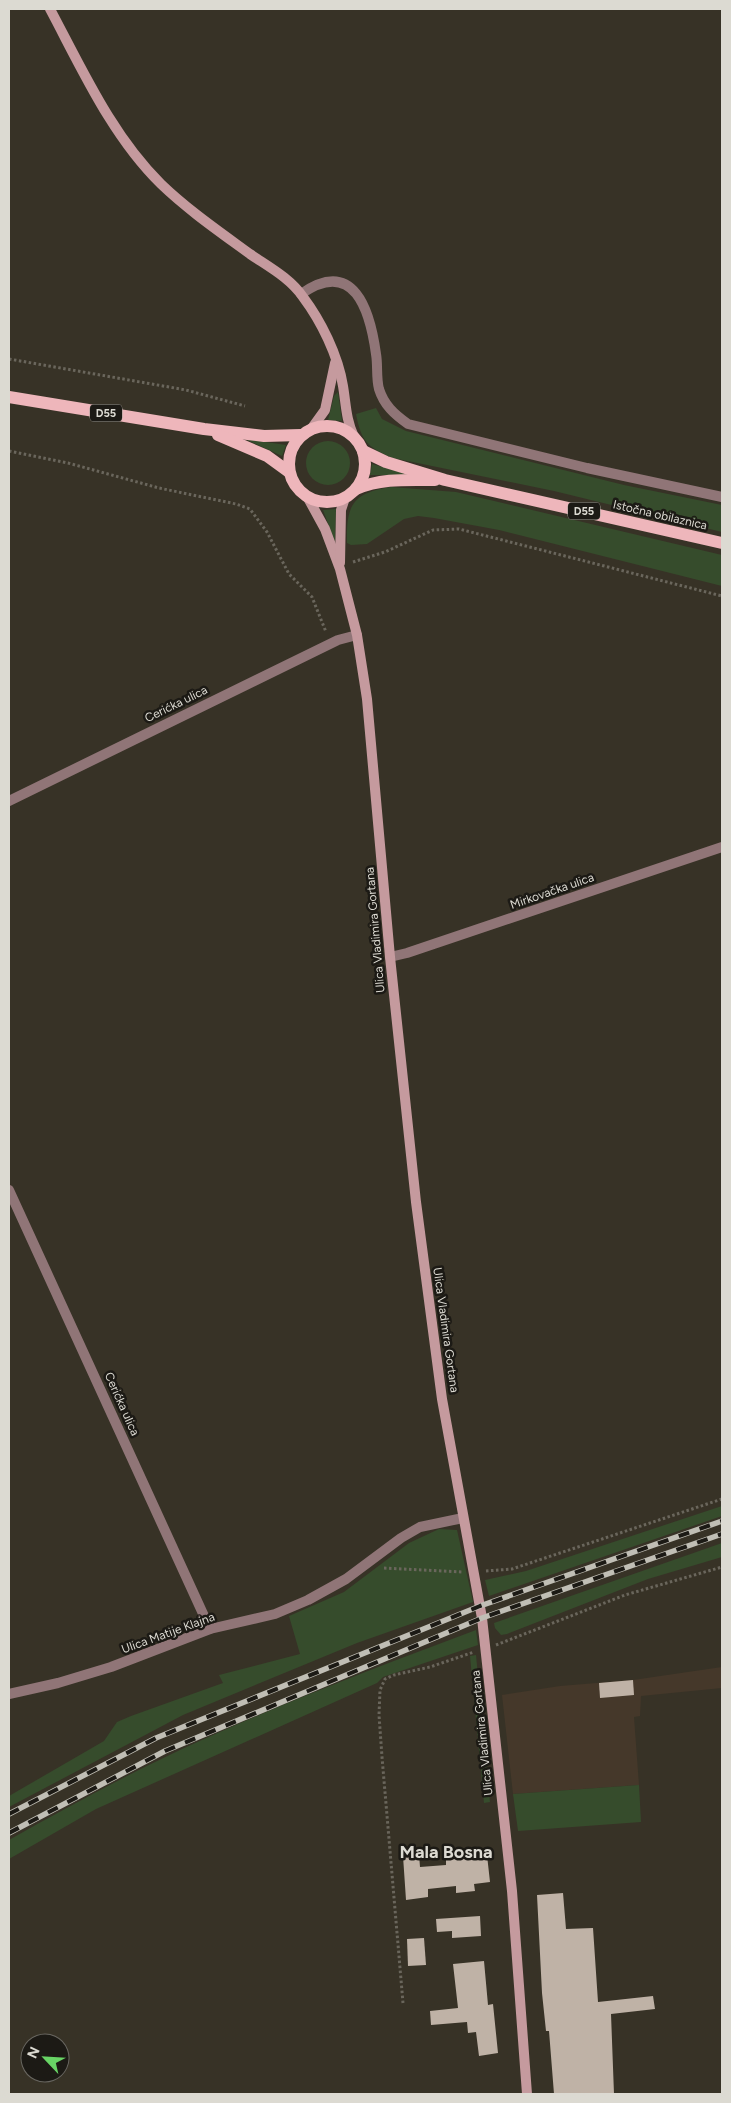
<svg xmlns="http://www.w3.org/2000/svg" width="731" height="2103" font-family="Figtree,sans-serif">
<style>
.industrial{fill:#45382a}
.green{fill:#364c2c}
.building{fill:#bfb2a6}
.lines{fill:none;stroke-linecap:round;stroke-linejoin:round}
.path{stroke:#6a665c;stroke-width:3;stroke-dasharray:2.5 2.5;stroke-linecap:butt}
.street{stroke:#907577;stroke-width:10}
.secondary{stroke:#c59a9e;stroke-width:10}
.primary{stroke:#eeb6bb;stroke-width:12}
.rail-casing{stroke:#c0beb5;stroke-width:5.5}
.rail{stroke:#1c1a15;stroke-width:4;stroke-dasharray:11;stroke-linecap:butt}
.labels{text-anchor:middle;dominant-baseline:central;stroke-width:5;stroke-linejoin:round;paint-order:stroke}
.shield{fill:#1c1a15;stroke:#a2a099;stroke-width:1}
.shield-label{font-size:11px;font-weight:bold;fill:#dcdad2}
.street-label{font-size:12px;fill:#dcdad2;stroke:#1c1a15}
.district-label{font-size:18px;font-weight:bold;fill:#dcdad2;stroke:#1c1a15}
</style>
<rect width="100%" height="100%" fill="#373226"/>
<polygon class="industrial" points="722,1667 722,1688 641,1696 640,1716 634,1717 639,1785 513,1794 502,1695 560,1686 633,1680"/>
<g class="green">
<polygon points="338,392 342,421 328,420 334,396"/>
<path d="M376,408L382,419L406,431L624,485L722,505V532L554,491L393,458C368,448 361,441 356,414Z"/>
<polygon points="245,439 286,445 282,456"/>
<circle cx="328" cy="463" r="22"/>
<polygon points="372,464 410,475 370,475"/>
<path d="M391,487L456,492L722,555V586L499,530L434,518L418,516L404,519L367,544L351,545L347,543C346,504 353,493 391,487Z"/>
<polygon points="336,509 335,542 323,510"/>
<polygon points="722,1506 722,1516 489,1596 485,1580 526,1571"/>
<polygon points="439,1529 457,1530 473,1602 357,1643 183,1715 9,1807 9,1796 104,1741 117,1722 131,1716 223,1683 219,1675 300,1654 289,1616 344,1592 409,1543"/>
<polygon points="722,1543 722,1557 648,1579 507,1634 501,1635 495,1628 494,1623"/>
<path d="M476,1630L478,1645L383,1677L377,1683L96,1809L9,1859V1840C73,1804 137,1769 204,1739C293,1699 385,1664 476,1630Z"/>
<polygon points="476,1655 490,1802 484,1803 470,1656"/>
<polygon points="639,1785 641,1822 518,1831 513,1794"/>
</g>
<g class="building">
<polygon points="633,1680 634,1695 600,1698 599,1683"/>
<polygon points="419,1854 420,1867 446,1865 446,1860 487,1855 490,1882 474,1884 475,1891 456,1893 456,1886 428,1889 428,1897 406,1900 403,1856"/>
<polygon points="563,1893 566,1929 593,1928 598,2002 653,1996 655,2009 611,2014 614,2094 554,2094 549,2031 546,2031 542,1993 537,1895"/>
<polygon points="480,1916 481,1936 452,1938 452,1931 437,1932 436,1919"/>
<polygon points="424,1938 426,1965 408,1966 407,1939"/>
<polygon points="484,1961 488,2005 493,2004 498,2053 479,2056 476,2032 468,2033 467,2022 431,2025 430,2011 458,2008 453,1964"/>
</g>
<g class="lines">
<g class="path">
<polyline points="9,359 186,390 245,406"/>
<polyline points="9,451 68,463 159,488 236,504 250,509 267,532 289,574 312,597 326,632"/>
<polyline points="353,562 385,552 433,530 459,529 722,596"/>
<polyline points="384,1568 462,1572"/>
<polyline points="486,1571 512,1569 722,1499"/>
<polyline points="496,1645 625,1595 722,1567"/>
<polyline points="403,2003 382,1757 379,1715 380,1690 385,1679 394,1675 430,1667 474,1652"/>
</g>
<g class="street">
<path d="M301,294C354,257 370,310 376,354C378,365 376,378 379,389C384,405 394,414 408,424L587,468L722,497"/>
<polyline points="9,801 338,640 357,635"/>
<polyline points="390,957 407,953 722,847"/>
<polyline points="9,1190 210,1629"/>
<polyline points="9,1694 58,1683 111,1667 210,1629 275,1614 308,1600 346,1579 401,1538 420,1527 463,1518"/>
</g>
<g class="secondary">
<path d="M50,9C82,69 112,136 161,184C188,210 220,232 250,254C269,267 290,278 303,297C321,321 338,355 343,386C346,404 346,420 354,437"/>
<polyline points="312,428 325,410 335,363"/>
<polyline points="308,498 325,529 340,569 357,635 367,699 390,957 416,1202 442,1399 482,1618 512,1891 527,2094"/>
<polyline points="340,563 341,510 345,498"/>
</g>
<g class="primary">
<polyline points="9,397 204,429 264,436 301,435"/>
<circle cx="327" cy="464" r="38"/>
<polyline points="218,435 267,456 289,472"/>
<polyline points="363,451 386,462 445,480 722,543"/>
<path d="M356,489C381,478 408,480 435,480"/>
</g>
<defs>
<g id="rail">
<polyline points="9,1814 156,1738 480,1606 722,1521"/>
<polyline points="9,1833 165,1751 482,1618 722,1534"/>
</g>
</defs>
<use href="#rail" class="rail-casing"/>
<use href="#rail" class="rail"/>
</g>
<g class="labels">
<g class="shield">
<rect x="90" y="404.5" width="32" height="17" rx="4"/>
<rect x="568" y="502.5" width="32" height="17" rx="4"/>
</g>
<g class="shield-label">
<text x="106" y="413">D55</text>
<text x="584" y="511">D55</text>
</g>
<g class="street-label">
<text transform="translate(660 515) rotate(13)">Istočna obilaznica</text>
<text transform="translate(176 704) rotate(-26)">Cerićka ulica</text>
<text transform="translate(552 891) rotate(-19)">Mirkovačka ulica</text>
<text transform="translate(375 930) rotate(-95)">Ulica Vladimira Gortana</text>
<text transform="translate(446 1330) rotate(82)">Ulica Vladimira Gortana</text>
<text transform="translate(122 1404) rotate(66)">Cerićka ulica</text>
<text transform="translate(168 1633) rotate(-20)">Ulica Matije Klajna</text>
<text transform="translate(482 1733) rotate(-96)">Ulica Vladimira Gortana</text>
</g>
<g class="district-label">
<text x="446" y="1852">Mala Bosna</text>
</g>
</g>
<rect width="731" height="2103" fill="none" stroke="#dcdad2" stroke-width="20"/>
<g transform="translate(45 2058) rotate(295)"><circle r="24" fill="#1c1a15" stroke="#696761"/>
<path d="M0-4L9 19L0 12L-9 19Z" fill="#68d465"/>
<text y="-8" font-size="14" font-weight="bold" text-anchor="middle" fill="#dcdad2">N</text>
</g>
</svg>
